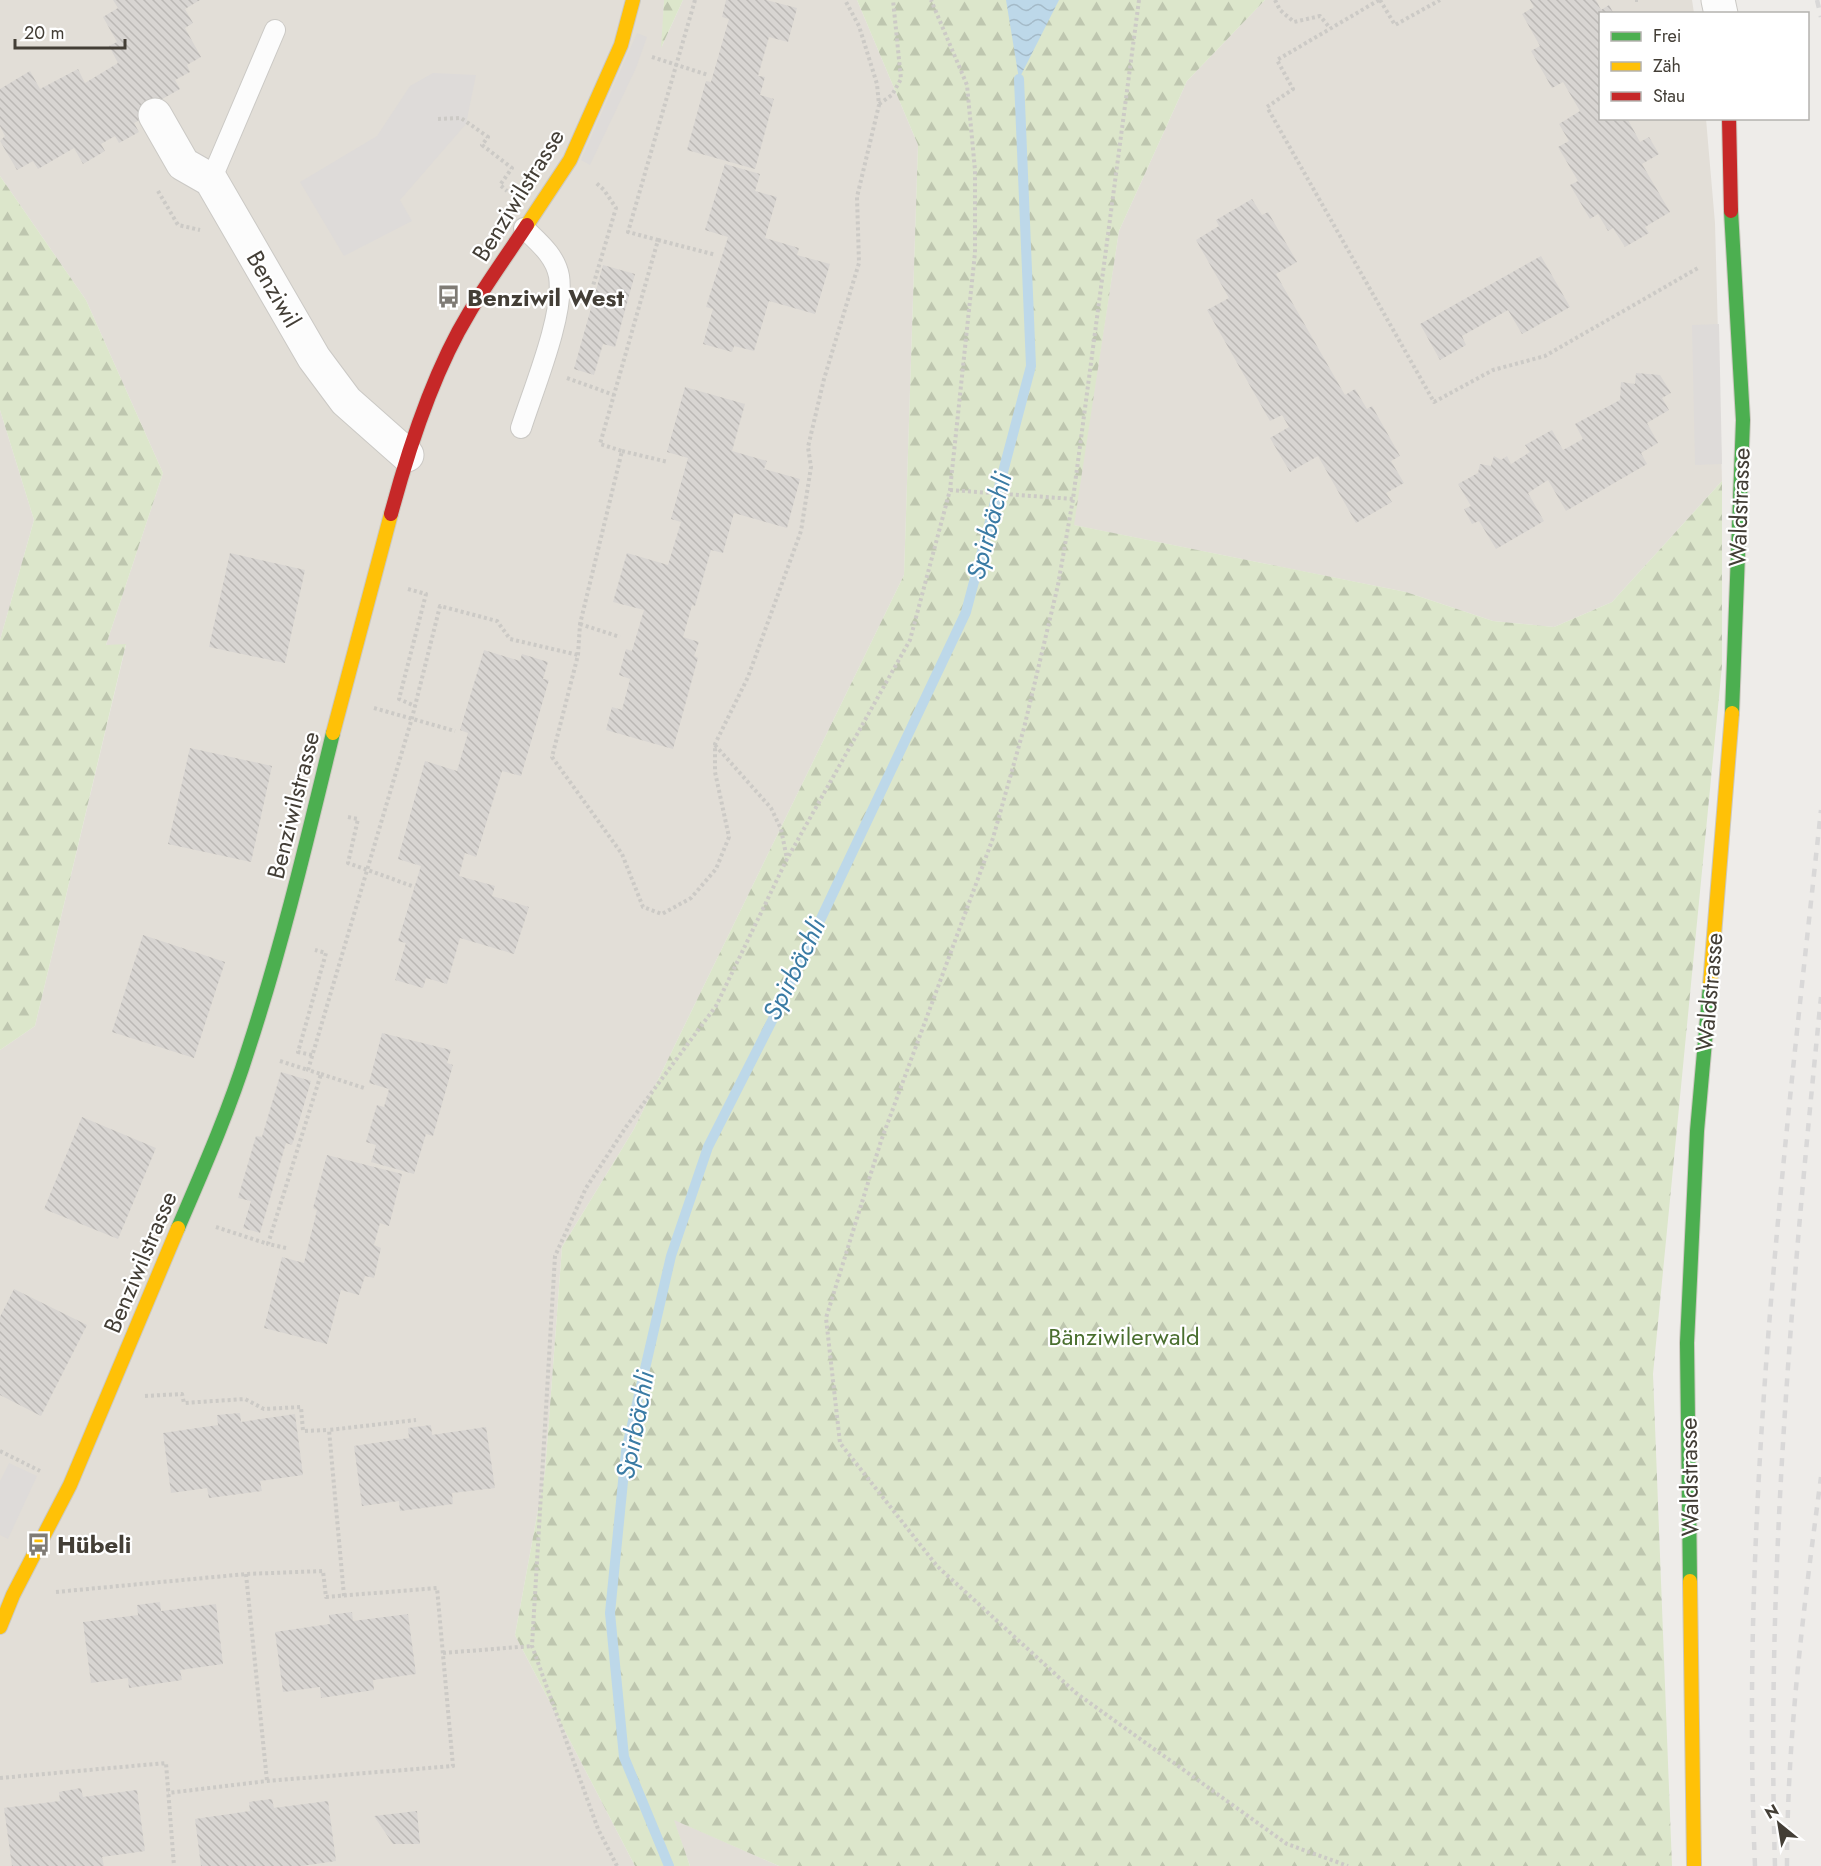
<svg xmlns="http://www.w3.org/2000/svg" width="1821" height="1866" font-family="Jost,sans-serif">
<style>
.residential{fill:#e2ded7}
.forest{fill:url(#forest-firs)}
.parking{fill:#dedbd9}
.water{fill:url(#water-waves)}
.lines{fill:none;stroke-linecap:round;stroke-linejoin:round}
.stream{stroke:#bdd8e9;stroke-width:10}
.building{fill:url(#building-back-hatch)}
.lane-casing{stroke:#cbc9c5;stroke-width:22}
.street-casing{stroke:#cbc9c5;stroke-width:35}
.fast-casing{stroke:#ccc9c0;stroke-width:16}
.slow-casing{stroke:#ccc9c0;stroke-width:16}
.jam-casing{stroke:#ccc9c0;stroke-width:16}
.path{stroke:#cccac6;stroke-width:4;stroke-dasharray:3 3;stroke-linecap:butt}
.lane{stroke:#fcfcfc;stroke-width:20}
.street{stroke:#fcfcfc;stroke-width:33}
.fast{stroke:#4caf50;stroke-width:14}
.slow{stroke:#ffc107;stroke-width:14}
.jam{stroke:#c62828;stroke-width:14}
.rail{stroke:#d9d8d8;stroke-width:4.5;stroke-dasharray:8 8;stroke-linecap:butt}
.labels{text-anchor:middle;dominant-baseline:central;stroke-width:4.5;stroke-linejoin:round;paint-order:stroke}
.street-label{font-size:24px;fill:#433e36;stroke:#fff}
.poi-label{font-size:24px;font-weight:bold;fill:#433e36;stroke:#fff;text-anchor:start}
.park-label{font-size:24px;fill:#4a6f2f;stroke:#fff}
.water-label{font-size:26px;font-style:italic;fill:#3a7ba4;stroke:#fff}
</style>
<defs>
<pattern id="forest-firs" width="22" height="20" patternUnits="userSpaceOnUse" patternTransform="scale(1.5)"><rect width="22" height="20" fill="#dce6cb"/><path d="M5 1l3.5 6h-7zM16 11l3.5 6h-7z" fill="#bec6af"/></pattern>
<pattern id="water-waves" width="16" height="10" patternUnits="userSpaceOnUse" patternTransform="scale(1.5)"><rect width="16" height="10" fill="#bdd8e9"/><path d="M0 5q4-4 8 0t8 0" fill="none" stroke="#a4bac8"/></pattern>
<pattern id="building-back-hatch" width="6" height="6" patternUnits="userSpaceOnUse" patternTransform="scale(1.5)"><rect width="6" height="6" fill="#d8d5d2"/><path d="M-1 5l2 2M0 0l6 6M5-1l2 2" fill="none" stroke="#bbb8b5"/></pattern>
</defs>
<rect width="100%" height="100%" fill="#eeece9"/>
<g class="residential">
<polygon points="0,0 664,0 662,46 683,0 857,0 918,145 904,575 634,1129 562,1247 545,1472 515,1635 635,1866 0,1866 0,1050 35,1026 126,645 106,645 163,473 86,300 0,176"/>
<polygon points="1265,0 1692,0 1694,13 1600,14 1600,118 1706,119 1715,223 1722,481 1612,602 1554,627 1493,621 1406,592 1073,525 1119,231 1187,81"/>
<polygon points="0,410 34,520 0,640"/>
<polygon points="673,1819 779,1866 690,1866"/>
</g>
<g class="forest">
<polygon points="664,0 683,0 661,48"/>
<polygon points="857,0 1265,0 1187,81 1119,231 1074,525 1406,592 1493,621 1554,627 1612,602 1722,481 1722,666 1653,1374 1672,1866 779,1866 674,1820 690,1866 635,1866 515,1635 545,1472 562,1247 634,1129 904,575 918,145"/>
<polygon points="0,176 86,300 163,473 106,645 126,644 35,1026 0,1050 0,640 34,520 0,410"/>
</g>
<g class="parking">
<polygon points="637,33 647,37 636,68 590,165 581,160"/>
<polygon points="433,73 476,75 466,124 400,200 412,221 344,256 300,182 377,136 410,86"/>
<polygon points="1719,324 1722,464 1695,465 1692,325"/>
<polygon points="9,1463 37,1476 8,1539 0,1535 0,1481"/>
</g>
<polygon class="water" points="1006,0 1059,0 1019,79"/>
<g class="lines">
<polyline class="stream" points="669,1866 624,1757 610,1613 626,1451 671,1256 708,1147 781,1003 966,612 1031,366 1019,79"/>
</g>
<g class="building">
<polygon points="113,0 200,0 185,9 193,23 185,28 201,57 187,65 190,72 175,80 180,89 146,108 150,115 134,123 139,132 119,143 115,136 101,144 105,151 83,164 74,148 38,169 33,161 17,170 0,141 5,136 0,126 0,89 30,71 40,89 78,69 85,83 118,63 109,46 117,42 103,17 118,8"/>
<polygon points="726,0 766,0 797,8 788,42 769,37 758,76 765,77 760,95 774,99 755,169 687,150 706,81 711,82 729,19 722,17"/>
<polygon points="1530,0 1596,0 1601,10 1609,5 1614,14 1600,14 1600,118 1627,118 1640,142 1649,137 1659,154 1642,164 1670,212 1645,227 1649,233 1625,247 1613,228 1608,231 1598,214 1590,219 1570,185 1578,181 1558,147 1569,141 1559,124 1580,111 1563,82 1552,88 1531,51 1540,46 1522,14 1534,7"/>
<polygon points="725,164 760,174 755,191 777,197 765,238 799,248 797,255 830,264 815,314 769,301 754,351 734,346 732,352 703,344 713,309 706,307 728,237 705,230"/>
<polygon points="1252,199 1262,215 1268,212 1297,262 1276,274 1338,383 1345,395 1355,389 1367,409 1372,406 1400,456 1391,461 1404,483 1386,493 1392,502 1356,523 1318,456 1290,472 1270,438 1289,427 1282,415 1270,421 1207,310 1229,298 1196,240 1219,226 1216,220"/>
<polygon points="1541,256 1570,307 1522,334 1508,310 1462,336 1466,345 1440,360 1420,324"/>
<polygon points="603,265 635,274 615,347 603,344 594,375 574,369"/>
<polygon points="1636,373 1660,375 1671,393 1662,398 1669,410 1647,423 1658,443 1641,453 1647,464 1566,511 1548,480 1528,493 1544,521 1496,549 1479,521 1472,524 1464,509 1471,506 1458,484 1478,473 1480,464 1491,466 1494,456 1501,460 1507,456 1511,464 1530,452 1525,445 1552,430 1563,450 1583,439 1575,424 1620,400 1621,382 1635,384"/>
<polygon points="685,387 745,404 732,451 767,461 764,469 800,479 787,528 734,513 723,553 711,550 695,606 692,605 683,637 699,642 694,656 698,658 673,749 606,730 612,707 622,710 630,679 619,675 626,649 632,651 644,610 613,602 627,553 668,565 681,522 671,519 688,458 667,452"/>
<polygon points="230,553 305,570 285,663 209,647"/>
<polygon points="484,650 520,661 522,654 548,662 543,679 549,680 521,776 502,771 476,857 465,853 459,876 495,886 492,896 529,907 514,954 460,938 447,984 426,978 423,988 395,980 406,943 398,941 421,866 398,859 425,761 457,771 468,733 460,730"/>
<polygon points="190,748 272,766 251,862 168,844"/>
<polygon points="143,935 225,962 194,1058 112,1032"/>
<polygon points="382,1033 451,1050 447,1063 453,1065 433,1136 426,1134 414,1174 371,1162 376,1145 366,1142 377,1105 384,1107 389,1089 369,1083"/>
<polygon points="281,1072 311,1081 292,1145 286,1143 260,1233 243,1228 251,1201 238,1198 256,1136 262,1137"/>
<polygon points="82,1117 156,1148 118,1239 44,1209"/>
<polygon points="327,1155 402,1174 389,1226 380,1223 374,1245 381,1248 374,1278 365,1276 359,1295 341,1290 327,1344 264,1328 282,1257 304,1263 317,1210 313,1208"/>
<polygon points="14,1289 87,1325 41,1416 0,1395 0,1317"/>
<polygon points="240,1413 241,1422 295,1414 303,1475 260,1481 262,1491 209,1498 207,1488 171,1493 163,1433 218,1425 217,1415"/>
<polygon points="431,1425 432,1435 486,1427 495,1488 452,1493 453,1504 400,1511 399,1501 362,1506 354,1446 409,1438 408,1428"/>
<polygon points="160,1602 161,1611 216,1604 223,1664 180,1670 182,1680 129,1688 128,1678 91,1683 83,1622 138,1615 137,1605"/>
<polygon points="352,1612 353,1621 408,1614 416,1674 373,1680 374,1690 321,1698 320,1687 283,1692 275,1632 330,1624 329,1615"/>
<polygon points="81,1788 83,1797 137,1790 145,1851 102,1857 104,1866 12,1866 4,1808 60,1801 59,1792"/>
<polygon points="272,1799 274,1808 328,1801 336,1861 301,1866 201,1866 195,1819 250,1811 249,1802"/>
<polygon points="417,1811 420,1844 393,1844 374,1816"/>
</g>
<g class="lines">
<defs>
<g id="lane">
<polyline points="211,180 275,30"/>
<path d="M521,428C533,390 565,314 559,276C555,255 538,242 524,228"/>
</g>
<g id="street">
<polyline points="1718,0 1721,14"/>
<polyline points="155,115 183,164 211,180 314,358 346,401 407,455"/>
</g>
<g id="fast">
<polyline points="1731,211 1743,420 1732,713"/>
<path d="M178,1228C203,1170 229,1111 248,1050C282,946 307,840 333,733"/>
<polyline points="1690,1581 1687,1343 1697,1131 1710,985"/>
</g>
<g id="slow">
<polyline points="527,225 570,160 621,45 633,0"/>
<polyline points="333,733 391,514"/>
<polyline points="1710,985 1732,713"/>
<polyline points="1690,1581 1694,1866"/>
<polyline points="0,1627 13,1595 70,1485 178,1228"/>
</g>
<g id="jam">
<polyline points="1729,118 1731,211"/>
<path d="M391,514C409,447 433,372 469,313C487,283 508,254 527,225"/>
</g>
</defs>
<use href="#lane" class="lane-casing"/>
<use href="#street" class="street-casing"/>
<use href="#fast" class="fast-casing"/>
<use href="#slow" class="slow-casing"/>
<use href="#jam" class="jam-casing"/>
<g class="path">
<polyline points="695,0 628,232 658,240 600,444 622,451 580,624 578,655 552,757 622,854 643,907 662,914 691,898 716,869 729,837 715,772 715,744 748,677 801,531 811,467 808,447 824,379 859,263 857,197 879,105 877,84 859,26 845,0"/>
<polyline points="1139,0 1073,499 1058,585 1024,728 993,838 881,1141 826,1318 840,1443 937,1566 1076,1693 1287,1844 1348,1866"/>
<polyline points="1275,0 1280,10 1294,22 1320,16 1330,28"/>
<polyline points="1379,0 1277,60 1293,89 1267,107 1434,402 1493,370 1545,356 1698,268"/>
<polyline points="1380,0 1395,25 1440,0"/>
<polyline points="1635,0 1639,0"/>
<polyline points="652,57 708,75"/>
<polyline points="879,104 892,95 901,79 893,0"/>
<polyline points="438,119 461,118 488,137 482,145 512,168 500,185 507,191"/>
<polyline points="158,191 178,225 200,230"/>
<polyline points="658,240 716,255"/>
<polyline points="590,296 616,208 604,190 595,182"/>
<polyline points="567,378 614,395"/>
<polyline points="622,451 668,462"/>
<polyline points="950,490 1073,499"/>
<polyline points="408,589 426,594 399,699 415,706"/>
<polyline points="580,624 620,637"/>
<polyline points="374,708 455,731"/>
<polyline points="715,745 771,808 781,829 787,859"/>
<polyline points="348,817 358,819 348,863 415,887"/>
<polyline points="312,1055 298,1052 326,953 315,950"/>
<polyline points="280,1061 308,1070"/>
<polyline points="321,1074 364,1088"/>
<polyline points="216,1227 268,1244"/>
<polyline points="286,1248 268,1244 321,1074 308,1070 412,718 440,606 497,621 510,639 578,655"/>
<polyline points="145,1396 182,1394 184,1403 245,1399 264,1409 301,1407 303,1431 329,1430"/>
<polyline points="0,1451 40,1471"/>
<polyline points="246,1574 267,1781"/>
<polyline points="56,1592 246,1574 323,1571 326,1597 437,1588 453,1766 267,1781 168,1793"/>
<polyline points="344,1596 329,1430 416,1420"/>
<polyline points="443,1653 532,1646"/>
<polyline points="0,1778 166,1763 174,1866"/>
<polyline points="617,1866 598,1829 532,1646 555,1256 586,1188 626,1127 716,1006 787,859 910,640 950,490 975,253 975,170 967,85 931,0"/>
</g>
<use href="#lane" class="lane"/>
<use href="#street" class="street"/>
<use href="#fast" class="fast"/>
<use href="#slow" class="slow"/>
<use href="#jam" class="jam"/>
<g class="rail">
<polyline points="1817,0 1821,17"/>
<path d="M1755,1866C1740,1513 1783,1161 1821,810"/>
<path d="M1775,1866C1766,1576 1792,1285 1821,997"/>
<path d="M1787,1866C1787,1736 1804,1605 1821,1477"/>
</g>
</g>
<defs>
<symbol id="bus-bare" viewBox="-9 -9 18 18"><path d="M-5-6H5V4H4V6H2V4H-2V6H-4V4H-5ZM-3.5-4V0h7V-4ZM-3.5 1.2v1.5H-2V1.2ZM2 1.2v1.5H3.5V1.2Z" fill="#7f7b75" stroke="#fff" stroke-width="2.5" paint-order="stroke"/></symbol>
</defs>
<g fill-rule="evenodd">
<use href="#bus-bare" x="432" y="280" width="33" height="33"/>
<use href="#bus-bare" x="22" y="1528" width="33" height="33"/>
</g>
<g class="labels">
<g class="street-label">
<text transform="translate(518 195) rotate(-58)">Benziwilstrasse</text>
<text transform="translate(274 289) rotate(60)">Benziwil</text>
<text transform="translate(1739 507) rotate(-88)">Waldstrasse</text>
<text transform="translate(293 805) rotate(-76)">Benziwilstrasse</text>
<text transform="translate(1709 992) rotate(-85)">Waldstrasse</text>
<text transform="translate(140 1262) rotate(-67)">Benziwilstrasse</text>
<text transform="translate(1689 1477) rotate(-91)">Waldstrasse</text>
</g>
<g class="poi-label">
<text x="467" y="297">Benziwil West</text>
<text x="57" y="1544">Hübeli</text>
</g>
<g class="park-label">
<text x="1124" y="1336">Bänziwilerwald</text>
</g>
<g class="water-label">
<text transform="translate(989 526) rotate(-75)">Spirbächli</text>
<text transform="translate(794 969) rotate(-64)">Spirbächli</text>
<text transform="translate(635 1425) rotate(-79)">Spirbächli</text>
</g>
</g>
<rect x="1599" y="12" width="210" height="108" fill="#ffffff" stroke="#b4b2af" stroke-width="1.5"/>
<rect x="1611" y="32" width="30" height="9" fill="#4caf50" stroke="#b4b2af" stroke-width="1.5"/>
<text x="1653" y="42" font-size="18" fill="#433e36">Frei</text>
<rect x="1611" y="62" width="30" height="9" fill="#ffc107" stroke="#b4b2af" stroke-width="1.5"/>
<text x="1653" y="72" font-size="18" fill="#433e36">Zäh</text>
<rect x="1611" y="92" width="30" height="9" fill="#c62828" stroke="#b4b2af" stroke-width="1.5"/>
<text x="1653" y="102" font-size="18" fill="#433e36">Stau</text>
<g transform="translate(1779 1824) rotate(330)" stroke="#ffffff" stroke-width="4.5" paint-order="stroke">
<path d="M0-4.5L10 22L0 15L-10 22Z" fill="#433e36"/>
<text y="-9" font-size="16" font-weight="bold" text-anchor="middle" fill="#433e36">N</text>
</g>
<path d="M15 39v9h110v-9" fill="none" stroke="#433e36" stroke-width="3"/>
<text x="24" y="39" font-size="18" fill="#433e36" stroke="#ffffff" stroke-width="4.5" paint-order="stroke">20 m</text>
</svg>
